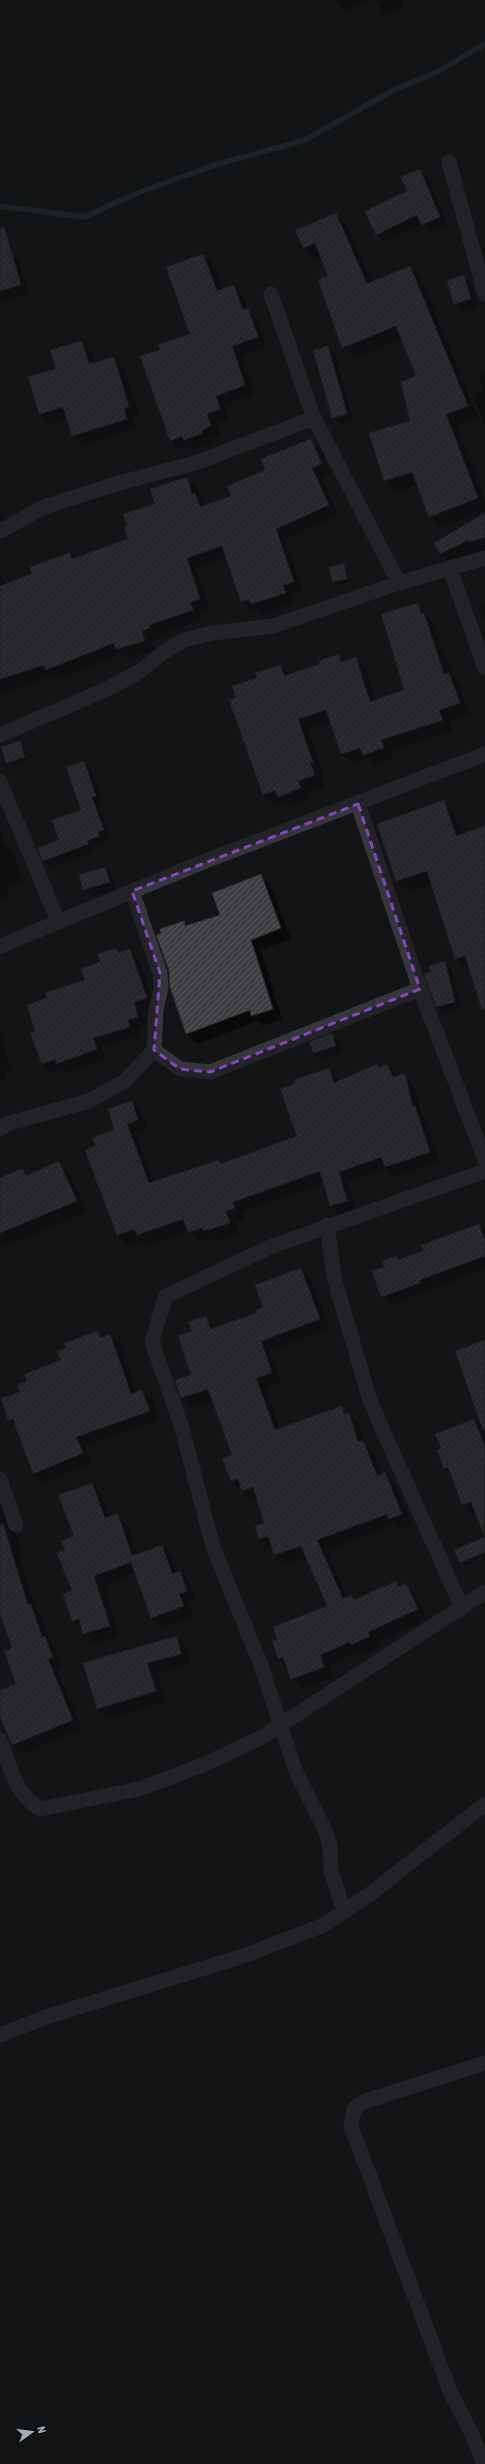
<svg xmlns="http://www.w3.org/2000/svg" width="485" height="2464" font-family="'Asap Condensed',sans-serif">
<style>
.shadow{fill:#0007;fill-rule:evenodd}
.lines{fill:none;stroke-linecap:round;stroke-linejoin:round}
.stream{stroke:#28353a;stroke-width:5.5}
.building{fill:url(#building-hatch);stroke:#2d2e32}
.minor{stroke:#34363b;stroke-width:15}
.marked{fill:none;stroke:#8346bd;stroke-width:3;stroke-dasharray:8 5;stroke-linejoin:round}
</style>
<defs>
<pattern id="building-hatch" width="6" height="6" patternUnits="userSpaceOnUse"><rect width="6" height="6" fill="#3d3f43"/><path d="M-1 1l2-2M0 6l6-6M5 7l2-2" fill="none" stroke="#56585c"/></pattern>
</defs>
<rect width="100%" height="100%" fill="#131415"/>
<g class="shadow">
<polygon points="334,0 370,0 343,11"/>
<polygon points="374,0 400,0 403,6 385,14"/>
<polygon points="420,170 427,177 447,224 429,232 422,224 384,241 376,234 408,192"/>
<polygon points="336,214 347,225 372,283 410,267 421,278 478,417 457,425 485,501 485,511 441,527 430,516 418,485 396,492 385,480 412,421 417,376 402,339 354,358 343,347 330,276 321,256 315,259 304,247"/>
<polygon points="10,252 19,261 29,293 0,302 0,255"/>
<polygon points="203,255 213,264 222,290 234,286 243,295 248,310 257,319 267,346 241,356 254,395 224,405 229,419 216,423 220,436 210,439 212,442 194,449 191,446 180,450 171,440 161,350 191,335"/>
<polygon points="463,276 471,284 478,306 462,311 455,304 448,281"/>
<path d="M82,342L92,352L95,363L114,358L124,368L139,417L133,418L136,429L83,446L73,436L68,418L50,424L40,414L57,370ZM68,405V407L45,413V411Z"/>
<polygon points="327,347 335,354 353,421 340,425 333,417"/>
<polygon points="485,374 485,427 473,395 484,391 479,376"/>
<polygon points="312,442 322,452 331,474 321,478 338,515 285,539 303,592 292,595 295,603 262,614 257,609 252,611 242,601 227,557 196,568 210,609 200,612 202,620 159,635 160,638 151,641 155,650 127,659 122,654 57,680 52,675 0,695 0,576 8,584 34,575 70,554 75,559 129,539 156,504 187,478 197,488 200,499 205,506 233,497 267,470"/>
<polygon points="0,510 7,529 0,531"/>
<polygon points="485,514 485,552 481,553 479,551 452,565 441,554"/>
<polygon points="343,565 347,569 349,582 336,585 333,581"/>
<polygon points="417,604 434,625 452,677 459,684 469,713 449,721 452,731 391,751 393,759 374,765 368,759 352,764 342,754 331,722 308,729 323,772 320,773 324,786 308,792 310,799 289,807 283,801 275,805 264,794 237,699 258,679 281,666 290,675 321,665 339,655 345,662 355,659 366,669 376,701 405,690"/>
<polygon points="485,604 485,622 479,607"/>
<polygon points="20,743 28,761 11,766 2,748"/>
<polygon points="83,762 91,769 103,803 99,804 110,837 105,839 106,843 93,848 95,851 51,867 43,860 83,810"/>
<polygon points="444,801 454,812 462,835 485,827 485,1015 470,968 466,969 456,959 432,884 407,891 397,881 379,825"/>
<polygon points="0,829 5,844 13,852 23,882 6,888 10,897 0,900"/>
<polygon points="105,868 112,875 116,890 92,897 84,890 80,875"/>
<polygon points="261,876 271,886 291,939 261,950 282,1019 263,1026 258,1021 197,1044 186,1034 171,987 183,922 187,926 222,916"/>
<polygon points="116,949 121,954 130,950 139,960 155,1007 143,1011 147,1026 137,1029 139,1036 101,1047 106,1059 66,1073 63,1069 52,1073 42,1064 37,1032 48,999 86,980"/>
<polygon points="444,962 452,970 461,1009 444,1013 437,1006 432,973"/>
<polygon points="0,1033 11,1069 4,1071 6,1079 0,1081"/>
<polygon points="332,1034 339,1042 343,1053 321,1060 313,1053"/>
<path d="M376,1065L380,1068L387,1065L398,1077L404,1075L414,1086L421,1114L425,1118L440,1162L396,1177L387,1168L348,1182L356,1211L341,1215L331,1205L325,1183L242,1212L244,1219L236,1222L240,1233L215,1241L212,1238L199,1242L188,1231L148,1245L143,1240L128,1245L117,1235L96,1147L115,1131L132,1102L142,1113L147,1130L136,1134L154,1182L218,1161L222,1164L298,1137L297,1084L329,1070L340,1082ZM351,1199L352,1201L336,1205V1203ZM207,1225L208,1227L193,1232V1230Z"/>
<polygon points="59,1162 69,1173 87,1212 0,1248 0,1188 22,1169 28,1176"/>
<polygon points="478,1225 485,1232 485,1268 391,1305 382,1296 385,1267 396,1257 400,1261 425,1252"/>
<polygon points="301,1269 311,1279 329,1329 270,1351 282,1383 266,1388 280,1429 341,1407 359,1424 365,1443 373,1451 382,1475 385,1474 395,1484 412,1524 399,1529 395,1524 327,1550 348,1598 351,1596 355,1600 395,1582 400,1587 406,1585 416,1595 427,1620 377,1642 380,1647 362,1655 359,1652 329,1665 334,1677 302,1689 292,1679 288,1667 279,1658 328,1607 307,1558 284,1564 274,1554 272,1548 270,1549 260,1539 256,1526 265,1524 258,1499 253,1501 231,1481 234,1456 213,1401 192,1408 182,1398 193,1376 193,1332 206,1318 216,1328 259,1313"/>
<polygon points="97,1333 103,1338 110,1335 120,1345 137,1393 142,1391 152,1400 158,1420 85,1446 92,1463 43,1483 34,1474 18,1428 9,1420 21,1392 29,1381 62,1361 67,1348"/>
<polygon points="485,1342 485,1536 477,1514 473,1515 463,1505 452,1475 445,1468 442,1449 436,1435 480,1418"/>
<polygon points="92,1484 101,1494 110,1517 117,1515 127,1525 138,1555 162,1546 171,1556 178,1573 180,1572 189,1582 196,1601 189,1604 193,1616 162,1628 152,1618 136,1573 104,1586 119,1636 94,1643 73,1620 73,1592 66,1551 75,1537"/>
<polygon points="0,1501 5,1506 23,1554 19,1556 36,1610 41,1615 50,1642 54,1647 62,1667 56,1669 82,1729 22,1754 13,1745 0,1714 0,1691 27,1689 0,1606"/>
<polygon points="472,1549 477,1560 464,1566 460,1562"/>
<polygon points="176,1637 187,1647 191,1664 157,1673 166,1701 108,1719 98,1709 84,1664"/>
</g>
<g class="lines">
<polyline class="stream" points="0,206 84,217 140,192 218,164 305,140 392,91 437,72 485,44"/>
</g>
<g class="building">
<polygon points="420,169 440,217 421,225 417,215 376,235 365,211 407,191 401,177"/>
<polygon points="336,213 367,284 410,266 468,406 446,414 478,498 429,517 412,472 384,481 369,433 410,421 401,382 416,376 396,326 342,348 318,280 328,276 315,243 303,248 295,230"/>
<polygon points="4,227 21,285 0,291 0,228"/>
<polygon points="203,254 217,291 234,285 243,310 248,308 258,337 232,346 245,385 216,396 220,409 207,414 211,426 202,430 203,433 184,440 182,436 170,441 140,356 160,350 158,345 190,334 166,267"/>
<polygon points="464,275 471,299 454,304 447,281"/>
<polygon points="82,341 89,364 114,357 129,407 124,409 127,419 72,436 63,407 39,414 28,377 56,369 50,350"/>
<polygon points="328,346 347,414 332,418 313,350"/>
<polygon points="311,439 322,464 312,468 329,505 276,529 294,582 283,585 286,593 251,604 249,599 241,602 222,546 187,558 200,599 190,602 193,610 149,625 150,628 142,631 145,641 116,649 114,643 46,670 44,665 0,679 0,586 32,574 30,567 70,553 72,559 128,539 124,527 127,526 123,514 155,504 150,489 187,477 192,494 195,493 200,507 231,496 227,486 265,470 261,459"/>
<polygon points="485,513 485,537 469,542 468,540 440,554 434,543"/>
<polygon points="344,564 347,579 332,582 329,567"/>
<polygon points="418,603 421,614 424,613 444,674 449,673 460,703 439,710 443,720 381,740 384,748 363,755 360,748 341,754 326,710 298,719 313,762 310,763 315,775 298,781 301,788 278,797 275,790 263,795 229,700 236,698 232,686 257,678 255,673 281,665 284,676 320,664 319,661 339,654 341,662 356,657 370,702 398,692 404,689 381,614"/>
<polygon points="20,741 25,757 6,763 1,747"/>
<polygon points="84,761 96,796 92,797 104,830 98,832 99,836 87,841 88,844 43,861 37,848 59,840 52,820 81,810 66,767"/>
<polygon points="444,800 456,836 485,826 485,1009 482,1010 465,956 455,959 427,871 396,881 377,824"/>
<polygon points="105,867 110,882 83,890 79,875"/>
<polygon points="261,874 281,928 251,940 273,1009 251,1016 250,1010 186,1034 170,987 169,970 156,935 161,933 160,929 184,921 185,926 220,915 212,893"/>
<polygon points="116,948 118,953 130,949 147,998 134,1002 138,1017 128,1020 130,1027 93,1038 97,1049 56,1064 55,1059 42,1064 30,1033 35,1031 27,1005 47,998 45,993 85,980 81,969 100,962 98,954"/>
<polygon points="445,961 455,1002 436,1007 424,974 431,972 429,966"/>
<polygon points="332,1033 336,1046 313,1053 309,1042"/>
<polygon points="377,1064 379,1068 387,1064 393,1077 405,1074 413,1107 415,1106 430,1152 385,1167 381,1157 339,1172 347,1201 330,1206 320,1171 233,1202 235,1208 226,1211 230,1223 204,1231 202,1228 188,1232 183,1219 137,1235 134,1229 117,1235 85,1150 95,1146 92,1138 114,1130 108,1109 132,1101 138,1120 127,1124 149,1183 219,1160 220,1164 297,1136 280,1089 295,1084 294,1080 329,1068 334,1083"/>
<polygon points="59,1161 77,1201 0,1233 0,1178 22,1168 26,1176"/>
<polygon points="479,1224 485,1241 485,1256 419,1280 420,1283 381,1297 372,1271 384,1267 382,1261 397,1256 398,1260 423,1251 421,1245"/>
<polygon points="301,1268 320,1319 261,1341 272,1373 256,1378 275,1430 342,1406 344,1414 349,1413 358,1442 363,1440 377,1476 385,1472 402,1514 388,1519 387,1514 317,1540 343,1599 351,1595 354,1600 396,1581 398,1587 406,1583 418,1609 368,1632 370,1636 351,1645 349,1642 320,1655 324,1667 291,1679 283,1657 278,1659 272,1641 277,1639 273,1627 327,1606 301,1546 274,1555 268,1536 259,1539 255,1526 264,1523 253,1487 242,1491 238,1479 231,1481 222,1459 232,1455 208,1389 181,1398 175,1380 191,1375 178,1336 192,1331 188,1322 206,1316 210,1329 257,1313 256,1310 263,1307 255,1285"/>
<polygon points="98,1331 100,1338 110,1334 131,1394 142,1390 150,1411 76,1437 83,1453 33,1474 13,1419 8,1420 1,1398 20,1392 17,1385 27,1381 25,1374 61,1360 57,1351 66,1348 64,1343"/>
<polygon points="485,1340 485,1430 483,1430 455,1351"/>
<polygon points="474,1419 485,1447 484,1535 471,1502 462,1505 448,1467 444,1469 437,1450 441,1448 435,1434"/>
<polygon points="92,1483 105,1518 118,1514 132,1556 162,1545 172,1574 180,1571 187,1591 179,1594 184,1606 151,1618 131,1562 94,1576 110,1626 83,1634 79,1619 72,1621 63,1594 72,1591 57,1553 65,1550 61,1541 74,1536 58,1495"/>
<polygon points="0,1524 3,1524 28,1605 31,1604 42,1637 45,1636 53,1657 48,1659 73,1720 12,1745 0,1717 0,1690 16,1684 4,1651 12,1648 0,1613"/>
<polygon points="485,1537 485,1552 460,1563 454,1550"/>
<polygon points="177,1636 181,1654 147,1663 156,1691 97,1709 83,1663"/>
</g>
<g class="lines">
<g class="minor">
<polyline points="449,162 485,294"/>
<polyline points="271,294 314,418 399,583"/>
<polyline points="0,531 44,507 119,483 195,463 314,418"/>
<polyline points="450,569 485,668"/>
<polyline points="0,735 103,691 139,672 164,652 184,640 212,633 273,626 399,583 485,558"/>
<polyline points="0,782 58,921"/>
<polyline points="358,804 420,989 485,1160"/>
<polyline points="0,946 203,862 485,754"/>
<polyline points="154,1050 180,1069 210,1072 420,989"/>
<polyline points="0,1129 6,1124 89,1101 125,1081 154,1050 156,1010 161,988 160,973 132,891"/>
<polyline points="327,1225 334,1277 370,1401 462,1608"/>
<polyline points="0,1479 16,1525"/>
<path d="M0,1740C11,1768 13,1792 40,1809L139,1789L203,1765L262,1737L485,1592"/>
<polyline points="344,1911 331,1870 330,1845 323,1826 296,1772 259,1660 213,1547 183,1432 152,1341 166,1296 270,1247 485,1171"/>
<polyline points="0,2035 46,2017 240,1957 324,1925 370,1894 485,1804"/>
<polyline points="484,2464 471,2432 450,2391 351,2126 354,2109 363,2102 485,2063"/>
</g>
</g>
<path d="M0 0H485V2464H0ZM358,804L420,989L210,1072L180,1069L154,1050L160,973L132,891Z" fill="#131415" fill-opacity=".55" fill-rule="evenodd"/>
<path class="marked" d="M358,804L420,989L210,1072L180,1069L154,1050L160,973L132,891Z"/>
<g transform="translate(32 2432) rotate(76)" stroke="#0e0f10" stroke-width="3" paint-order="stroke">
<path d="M0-3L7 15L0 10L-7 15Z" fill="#a4acb7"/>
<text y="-6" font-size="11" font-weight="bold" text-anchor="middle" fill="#a4acb7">N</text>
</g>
</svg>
